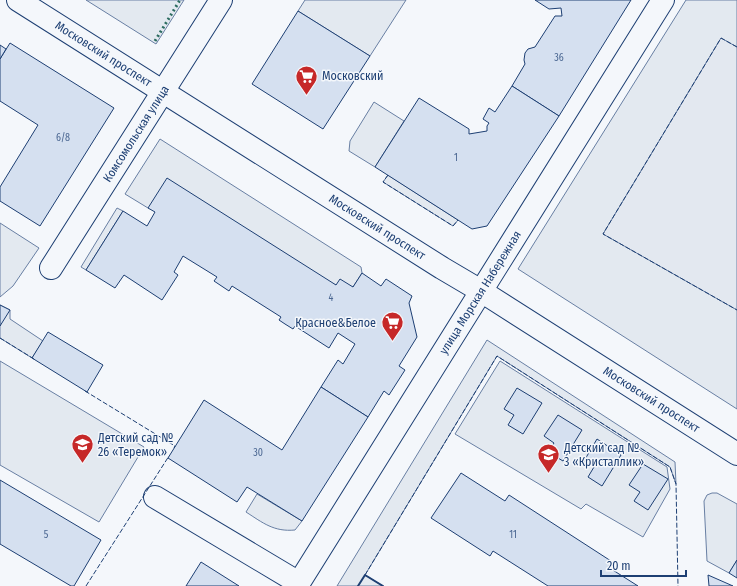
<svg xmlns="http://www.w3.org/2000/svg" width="737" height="586" font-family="'Fira Sans Condensed',sans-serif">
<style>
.green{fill:#e3e9f0;stroke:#687fa3}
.parking{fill:#e3e8f0;stroke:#687fa3}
.building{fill:#d5e0f0;stroke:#1d3f73}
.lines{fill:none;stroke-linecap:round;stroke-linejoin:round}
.minor-casing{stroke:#1d3f73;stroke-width:24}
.tertiary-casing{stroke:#1d3f73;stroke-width:24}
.minor{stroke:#f4f7fb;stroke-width:22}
.tertiary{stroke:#f4f7fb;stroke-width:22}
.hedge{stroke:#2c6c60;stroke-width:3;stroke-dasharray:2 3;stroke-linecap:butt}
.fence{stroke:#1d3f73;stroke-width:1;stroke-dasharray:5 2;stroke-linecap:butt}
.wall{stroke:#1d3f73;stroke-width:2}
.labels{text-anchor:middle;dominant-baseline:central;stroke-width:3;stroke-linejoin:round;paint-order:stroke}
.number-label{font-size:10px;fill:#4b6792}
.street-label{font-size:12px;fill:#1d3f73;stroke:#f4f7fb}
.poi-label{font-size:12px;fill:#1d3f73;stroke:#f4f7fb;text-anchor:start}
</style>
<rect width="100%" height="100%" fill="#f4f7fb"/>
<g class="green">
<polygon points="86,0 184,0 156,44"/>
<polygon points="305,0 406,0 370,56 298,11"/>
<polygon points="686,0 737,0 737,409 518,269"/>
<polygon points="374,102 404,121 375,167 349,151 350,141"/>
<polygon points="160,139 361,267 362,273 353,287 336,285 148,208 125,194"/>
<polygon points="388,175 458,220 453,226 383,182"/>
<polygon points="117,208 123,211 86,270 81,267"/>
<polygon points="0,223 39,248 13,286 0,297"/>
<polygon points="0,305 10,310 10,319 43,341 32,358 0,338"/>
<polygon points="487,340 675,462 676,484 670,467 497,356 365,575 383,586 337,586"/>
<polygon points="0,361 144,447 99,522 0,465"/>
<polygon points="500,361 667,467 670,489 643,537 586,504 581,509 455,434"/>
<polygon points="712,493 717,493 737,504 737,560 729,573 707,561 704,501 707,495"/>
<path d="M257,494L302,521L295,530C274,532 263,523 246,512Z"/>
</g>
<polygon class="parking" points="721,38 737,47 737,310 603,234"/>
<g class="building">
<polygon points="535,0 631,0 559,116 512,86 525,64 524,60 525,53 528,49 535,47 555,16 562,16 561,8 549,9"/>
<polygon points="298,11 370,56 323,129 252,84"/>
<polygon points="10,43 114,108 40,226 0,201 0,187 38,125 0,101 0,59"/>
<polygon points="0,45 6,49 0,59"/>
<polygon points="512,86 559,116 487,226 472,229 375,167 419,98 469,129 469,134 487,131 487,126 489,123 483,119 489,108 495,112"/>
<polygon points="167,178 336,285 340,279 353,287 362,273 381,286 386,279 412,296 409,303 417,337 399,366 405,370 389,395 384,391 368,417 321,387 338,360 343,364 355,344 338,333 329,348 295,326 293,329 285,324 279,320 281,317 232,286 229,291 214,281 217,277 183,256 174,272 178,275 162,300 124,275 115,288 86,270 123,211 147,226 155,212 148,208"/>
<polygon points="0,305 10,310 0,326"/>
<polygon points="48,332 103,365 87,392 32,358"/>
<polygon points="321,387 368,417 302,521 247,487 237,502 168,458 204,400 282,450"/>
<polygon points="517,388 542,403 523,434 508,425 514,415 504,409"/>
<polygon points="558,415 582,430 563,461 548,452 554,443 544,436"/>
<polygon points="597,439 621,455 602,486 588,477 594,467 584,461"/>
<polygon points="643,464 668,479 648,510 634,501 640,492 629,485"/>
<polygon points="461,473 505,501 509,495 611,561 608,567 638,586 548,586 493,551 490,556 431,518"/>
<polygon points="0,480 101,540 74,586 71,586 0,544"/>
<polygon points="737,560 737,578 729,573"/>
<polygon points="201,562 239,586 186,586"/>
<polygon points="708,575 733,586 709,586"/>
</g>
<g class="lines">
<defs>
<g id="minor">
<path id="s1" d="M51,268L221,0"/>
<polyline points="155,497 299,583"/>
<path id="s2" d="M297,586L663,0"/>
</g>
<g id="tertiary">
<path id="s3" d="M18,0L442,268L481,291L737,454"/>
</g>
</defs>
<use href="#minor" class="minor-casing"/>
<use href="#tertiary" class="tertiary-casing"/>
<use href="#minor" class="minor"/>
<use href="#tertiary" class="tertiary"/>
<polyline class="hedge" points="155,41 180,0"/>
<g class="fence">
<polyline points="737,47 721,38 603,234 737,310"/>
<polyline points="388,175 383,182 453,226 458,220"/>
<polyline points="0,338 34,359"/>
<polyline points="85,391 175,446 174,448"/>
<polyline points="365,575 497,356 670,467 676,484 678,586"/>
<polyline points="86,586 169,456"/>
</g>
<polyline class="wall" points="358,586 365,575 383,586"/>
</g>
<defs>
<symbol id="supermarket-pin" viewBox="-11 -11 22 30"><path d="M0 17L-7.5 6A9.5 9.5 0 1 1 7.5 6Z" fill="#c62828" stroke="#f4f7fb"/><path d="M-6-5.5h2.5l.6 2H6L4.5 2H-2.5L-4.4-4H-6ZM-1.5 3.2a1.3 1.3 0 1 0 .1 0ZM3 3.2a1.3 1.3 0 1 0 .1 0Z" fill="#fff"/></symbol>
<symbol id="school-pin" viewBox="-11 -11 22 30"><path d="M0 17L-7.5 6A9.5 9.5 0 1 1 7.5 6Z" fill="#c62828" stroke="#f4f7fb"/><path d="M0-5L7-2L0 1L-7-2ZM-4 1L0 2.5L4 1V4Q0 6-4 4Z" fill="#fff"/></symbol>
</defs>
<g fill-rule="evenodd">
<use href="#supermarket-pin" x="294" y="64" width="25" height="34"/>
<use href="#supermarket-pin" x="380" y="310" width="25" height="34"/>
<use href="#school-pin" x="70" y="432" width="25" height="34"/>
<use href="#school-pin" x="536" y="442" width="25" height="34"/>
</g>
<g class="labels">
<g class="number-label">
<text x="559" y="58">36</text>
<text x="63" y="138">6/8</text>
<text x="456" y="158">1</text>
<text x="331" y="298">4</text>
<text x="258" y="453">30</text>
<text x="46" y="535">5</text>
<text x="513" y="535">11</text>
</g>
<g class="street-label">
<text stroke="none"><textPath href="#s3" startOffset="101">Московский проспект</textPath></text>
<text stroke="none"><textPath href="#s1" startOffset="159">Комсомольская улица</textPath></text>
<text stroke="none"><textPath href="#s3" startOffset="425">Московский проспект</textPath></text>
<text stroke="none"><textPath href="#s2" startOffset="346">улица Морская Набережная</textPath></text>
<text stroke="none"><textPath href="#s3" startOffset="749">Московский проспект</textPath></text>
</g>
<g class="poi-label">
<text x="322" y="76">Московский</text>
<text x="376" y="323" text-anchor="end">Красное&amp;Белое</text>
<text x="98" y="438">Детский сад №<tspan x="98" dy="14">26 «Теремок»</tspan></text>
<text x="564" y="448">Детский сад №<tspan x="564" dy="14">3 «Кристаллик»</tspan></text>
</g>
</g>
<path d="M601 570v6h85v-6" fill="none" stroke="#1d3f73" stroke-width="2"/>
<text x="607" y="570" font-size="12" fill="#1d3f73" stroke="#f4f7fb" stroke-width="3" paint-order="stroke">20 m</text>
</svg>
